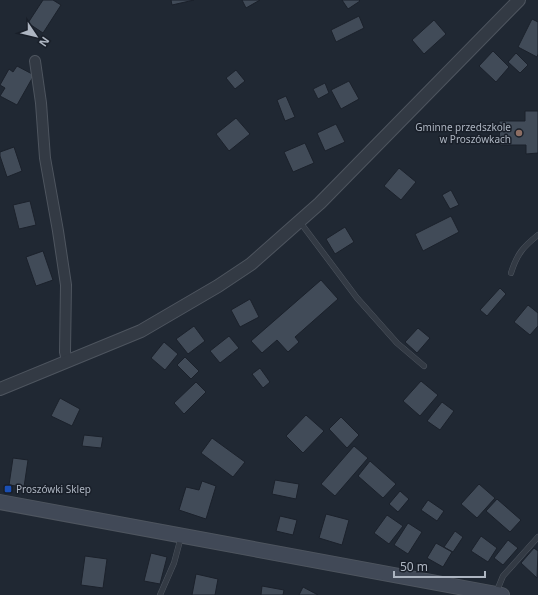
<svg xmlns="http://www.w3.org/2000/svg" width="538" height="595" font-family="'Noto Sans',sans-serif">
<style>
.building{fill:#414b58;stroke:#1b212b}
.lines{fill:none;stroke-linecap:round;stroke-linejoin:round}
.service-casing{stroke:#4e555f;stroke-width:6}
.minor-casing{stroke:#4e555f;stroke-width:12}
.tertiary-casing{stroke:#4e555f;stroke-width:14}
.secondary-casing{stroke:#4e555f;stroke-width:16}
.service{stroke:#333a44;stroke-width:5}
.minor{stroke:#333a44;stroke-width:10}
.tertiary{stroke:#333a44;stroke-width:12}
.secondary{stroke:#414957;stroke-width:14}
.education-dot{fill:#8d6e63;stroke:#191f29;stroke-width:1.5}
.transit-dot{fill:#1a4fb4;stroke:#191f29;stroke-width:1.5}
.labels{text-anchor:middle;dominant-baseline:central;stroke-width:3;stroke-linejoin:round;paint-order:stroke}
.poi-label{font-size:10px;fill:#adb5c1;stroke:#191f29;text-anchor:end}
</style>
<rect width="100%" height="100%" fill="#202833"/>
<g class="building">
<polygon points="43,0 53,0 61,5 43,33 28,23"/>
<polygon points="171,0 194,0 172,5"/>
<polygon points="242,0 260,0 246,8"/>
<polygon points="342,0 359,0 360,1 348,9"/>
<polygon points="359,16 364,28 336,42 331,30"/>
<polygon points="532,19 538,22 538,54 537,57 518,47"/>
<polygon points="434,20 446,34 424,54 412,40"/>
<polygon points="493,51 509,67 496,82 479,66"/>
<polygon points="516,53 528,65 520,73 508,62"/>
<polygon points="17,66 34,75 17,105 0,96 5,88 0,85 9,69 13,72"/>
<polygon points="236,70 245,81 235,89 226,78"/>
<polygon points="349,81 359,99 341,109 331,90"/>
<polygon points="325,83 329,93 318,99 313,89"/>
<polygon points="286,96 295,117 285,121 277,100"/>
<polygon points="525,111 538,111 538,153 526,154 526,145 500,145 499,121 525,121"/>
<polygon points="236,118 250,134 229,151 216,134"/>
<polygon points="336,124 345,142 325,151 317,133"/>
<polygon points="305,143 314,163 293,172 284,152"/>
<polygon points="14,147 22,171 7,177 0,156 0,152"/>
<polygon points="399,168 416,182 401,200 384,186"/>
<polygon points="451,190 459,205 450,209 442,195"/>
<polygon points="30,201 36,225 19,229 13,205"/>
<polygon points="451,216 459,232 423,251 415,234"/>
<polygon points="345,227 354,242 335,254 326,239"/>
<polygon points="43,251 53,280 36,286 26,257"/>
<polygon points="321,280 338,299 295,337 299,342 288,352 277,340 262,353 251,341"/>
<polygon points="500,288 506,294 487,316 480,310"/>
<polygon points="250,299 259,317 240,327 231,310"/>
<polygon points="528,305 538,313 538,326 530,335 514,322"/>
<polygon points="194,326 205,341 188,354 176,339"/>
<polygon points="418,328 430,338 417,353 405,342"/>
<polygon points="229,336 239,348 220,363 210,351"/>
<polygon points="164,342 178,354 165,370 151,358"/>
<polygon points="185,357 199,371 191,379 177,365"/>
<polygon points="260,368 270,382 263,388 252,374"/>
<polygon points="421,381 438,395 420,416 403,401"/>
<polygon points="196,382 206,392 184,414 174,403"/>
<polygon points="60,398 80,409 72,426 51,416"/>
<polygon points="442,402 454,411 440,430 427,421"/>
<polygon points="306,415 324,431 303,453 286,436"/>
<polygon points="341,417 359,435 347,448 329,429"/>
<polygon points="84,435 103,437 101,448 82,446"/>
<polygon points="212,438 245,462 233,477 201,453"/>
<polygon points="354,446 368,458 335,496 321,484"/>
<polygon points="13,458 28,460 24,487 9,485"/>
<polygon points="370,461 396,484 383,498 358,476"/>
<polygon points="275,480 299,484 296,499 272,494"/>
<polygon points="202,481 216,486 206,519 179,510 186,487 199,490"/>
<polygon points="479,484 495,498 477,518 461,504"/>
<polygon points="400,491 409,499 398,512 389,504"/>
<polygon points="497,499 521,520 510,532 486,511"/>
<polygon points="428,500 444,511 437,521 421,510"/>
<polygon points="326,514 349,520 342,545 319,538"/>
<polygon points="387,515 403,526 389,544 374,533"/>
<polygon points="280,516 297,520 293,535 276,531"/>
<polygon points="408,523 422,532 408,554 394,545"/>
<polygon points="455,531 463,537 453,552 444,547"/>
<polygon points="481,536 497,548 488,562 471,551"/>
<polygon points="508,540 518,548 503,565 494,558"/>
<polygon points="436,543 452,552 443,567 427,558"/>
<polygon points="534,548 538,551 537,578 521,563"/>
<polygon points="151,553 167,557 160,584 144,581"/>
<polygon points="85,556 107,559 103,588 81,585"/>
<polygon points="196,574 218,579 215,595 192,595"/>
<polygon points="262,586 284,590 283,595 261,595"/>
<polygon points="303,587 318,595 299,595"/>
</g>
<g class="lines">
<defs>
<g id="service">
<polyline points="300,222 357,298 397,343 424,366"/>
<path d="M511,273C517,254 523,247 538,235"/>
<polyline points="496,593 503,576 538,537"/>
<polyline points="160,595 174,563 181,537"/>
</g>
<polyline id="minor" points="35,61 41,103 45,158 58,231 66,285 65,352 67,361"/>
<polyline id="tertiary" points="0,389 141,331 218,286 251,264 320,203 519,0"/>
<polyline id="secondary" points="0,502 502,595"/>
</defs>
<use href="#service" class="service-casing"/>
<use href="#minor" class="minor-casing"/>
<use href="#tertiary" class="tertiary-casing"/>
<use href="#secondary" class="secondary-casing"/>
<use href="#service" class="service"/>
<use href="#minor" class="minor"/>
<use href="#tertiary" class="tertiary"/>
<use href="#secondary" class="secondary"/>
</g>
<circle class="education-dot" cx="519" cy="133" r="4"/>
<rect class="transit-dot" x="4" y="485" width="8" height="8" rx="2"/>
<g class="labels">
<g class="poi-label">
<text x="511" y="127">Gminne przedszkole<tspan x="511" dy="12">w Proszówkach</tspan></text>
<text x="16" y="489" text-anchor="start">Proszówki Sklep</text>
</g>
</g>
<g transform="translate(36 36) rotate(125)" stroke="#191f29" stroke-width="3" paint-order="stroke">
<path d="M0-3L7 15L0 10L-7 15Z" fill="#adb5c1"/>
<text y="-6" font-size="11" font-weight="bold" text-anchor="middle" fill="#adb5c1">N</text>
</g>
<path d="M394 571v6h91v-6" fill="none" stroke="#adb5c1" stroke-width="2"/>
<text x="400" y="571" font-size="12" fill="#adb5c1" stroke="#191f29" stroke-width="3" paint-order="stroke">50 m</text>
</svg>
